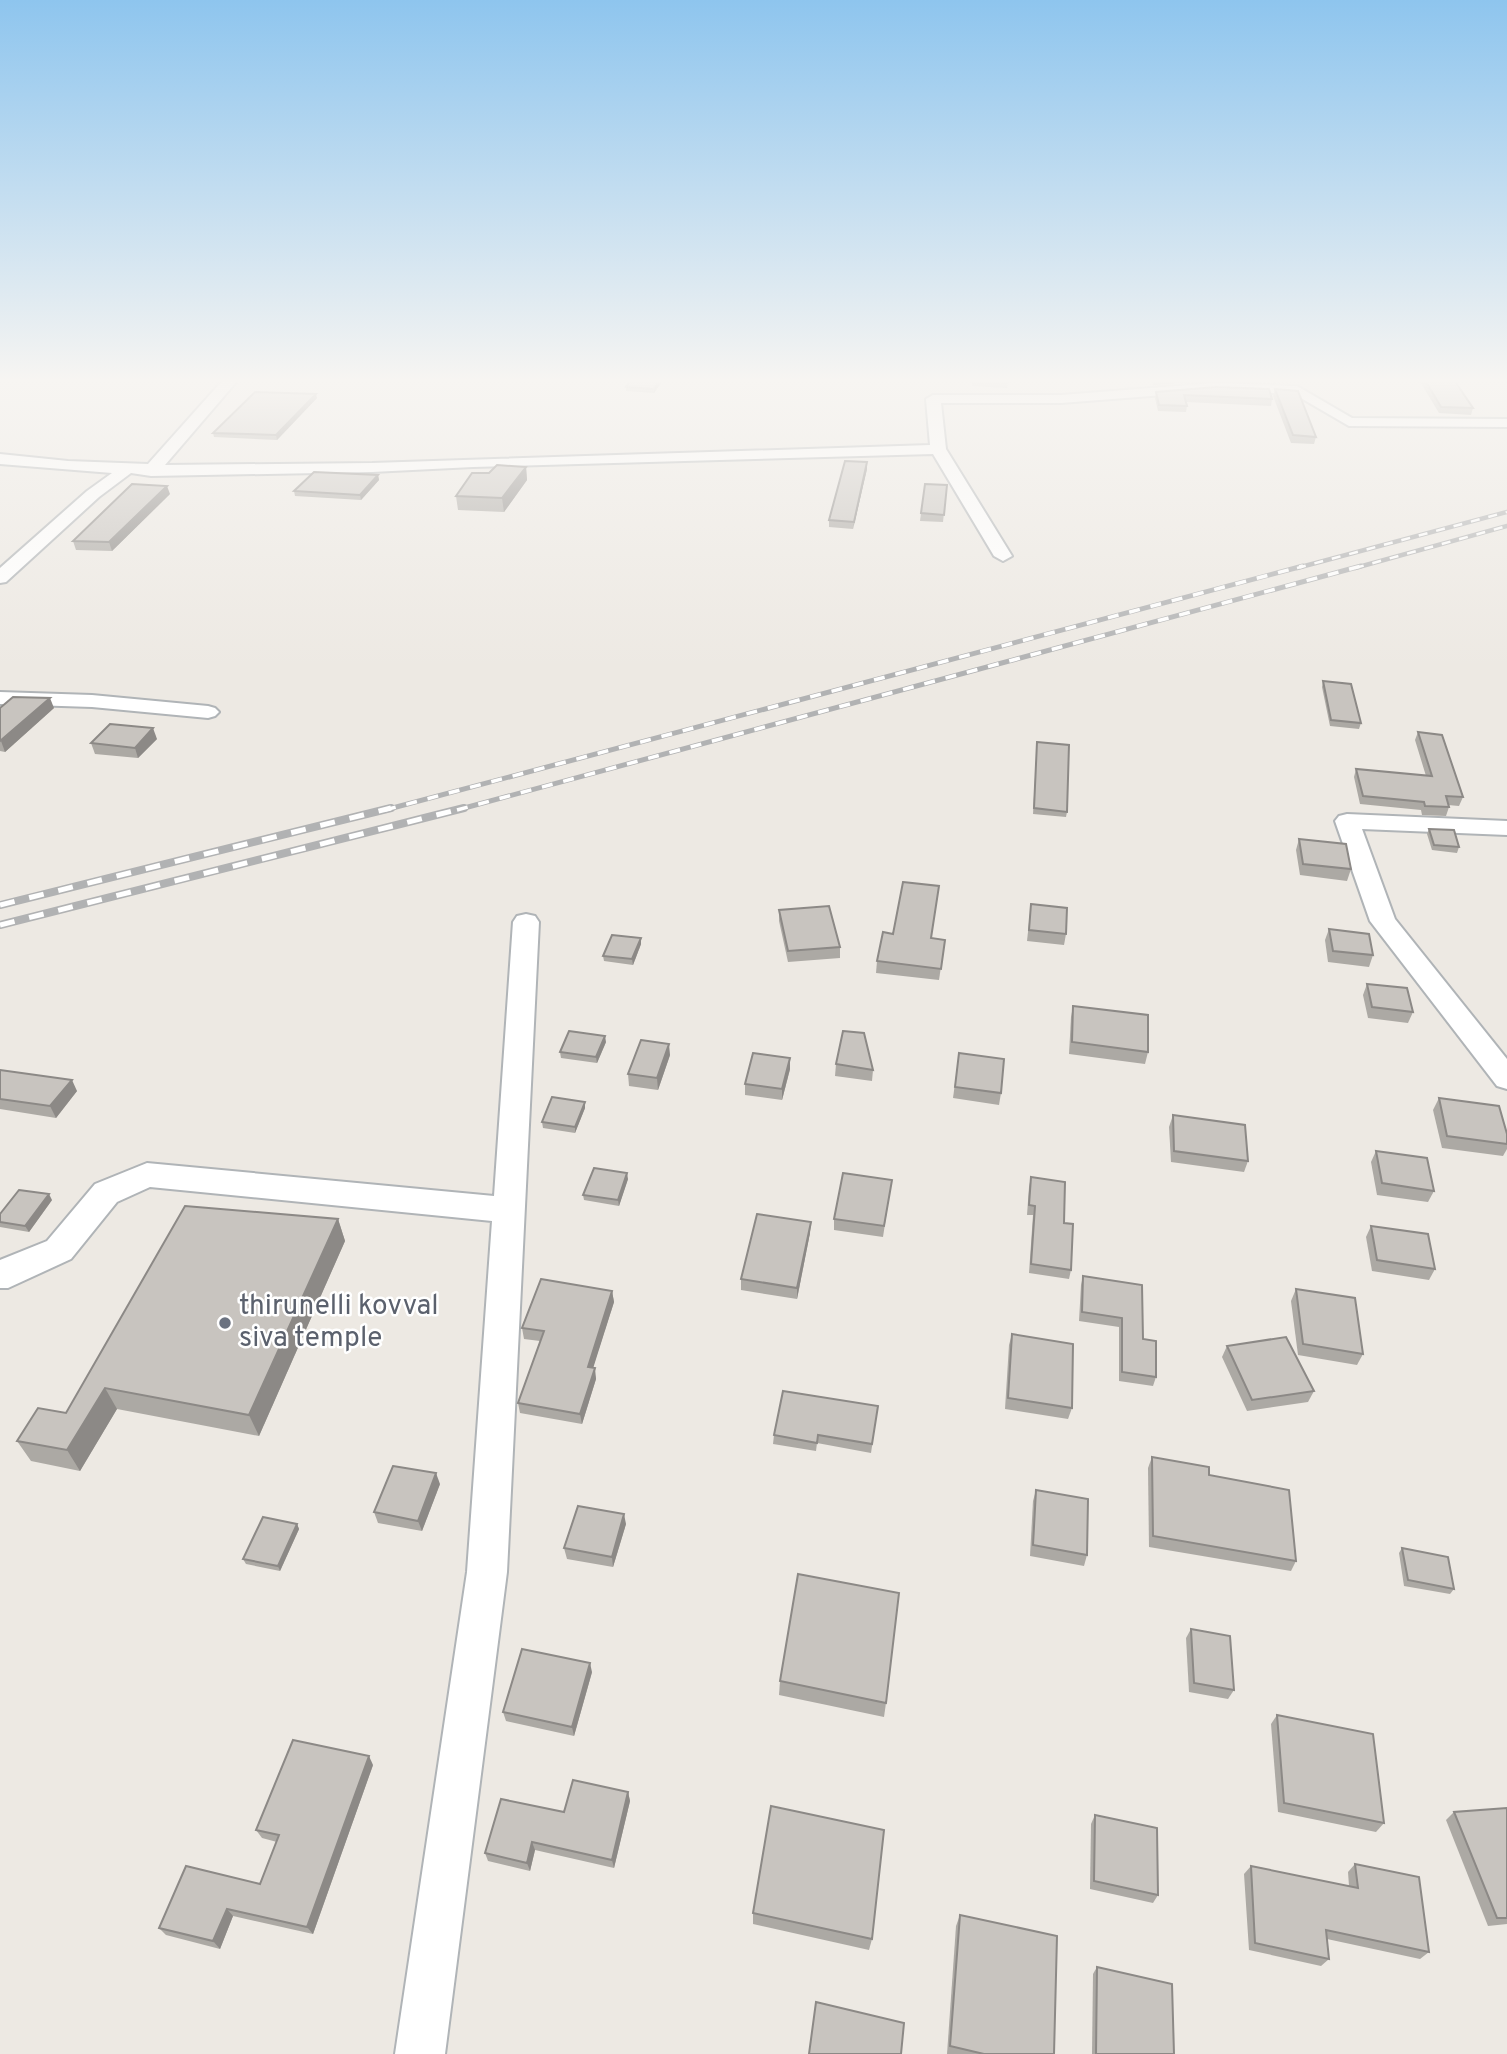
<svg xmlns="http://www.w3.org/2000/svg" width="1507" height="2054" font-family="Overpass,sans-serif">
<style>
.lines{fill:none;stroke-linecap:round;stroke-linejoin:round}
.minor-casing{stroke:#b0b4b7;stroke-width:4}
.minor{fill:#fff;fill-rule:evenodd}
.rail-far2-casing{stroke:#b1b2b3;stroke-width:4.5}
.rail-far1-casing{stroke:#b1b2b3;stroke-width:5}
.rail-casing{stroke:#b1b2b3;stroke-width:8}
.rail-far2{stroke:#fff;stroke-width:2.5;stroke-dasharray:9;stroke-linecap:butt}
.rail-far1{stroke:#fff;stroke-width:3.5;stroke-dasharray:11;stroke-linecap:butt}
.rail{stroke:#fff;stroke-width:5;stroke-dasharray:15;stroke-linecap:butt}
.wall{fill:#aca9a4}
.shaded-wall{fill:#8c8986}
.building{fill:#c8c4bf;stroke:#8c8986;stroke-width:2}
.worship-dot{fill:#6b7280;stroke:#fff;stroke-width:2.5}
.labels{text-anchor:middle;dominant-baseline:central;stroke-width:5;stroke-linejoin:round;paint-order:stroke}
.near-worship-label{font-size:28px;fill:#5b616d;stroke:#fff;text-anchor:start}
</style>
<rect width="100%" height="100%" fill="#ede9e3"/>
<g class="lines">
<defs>
<g id="minor">
<polygon points="223,380 238,380 165,465 372,463 930,445 926,399 933,395 1061,395 1215,383 1297,386 1352,418 1507,419 1507,427 1349,426 1294,394 1215,391 1061,403 941,403 946,449 1012,556 1003,561 994,556 933,454 473,467 372,472 151,476 131,473 99,497 6,582 0,583 0,568 87,491 112,473 0,464 0,454 68,461 148,464"/>
<polygon points="0,692 92,695 208,706 215,708 219,712 215,716 208,718 92,707 0,704"/>
<polygon points="1347,814 1507,821 1507,835 1362,829 1395,919 1507,1059 1507,1089 1497,1086 1370,921 1335,821 1339,816"/>
<polygon points="526,914 535,916 539,922 507,1572 445,2054 395,2054 467,1572 492,1221 150,1187 117,1202 71,1259 8,1288 0,1288 0,1260 47,1241 95,1184 147,1163 494,1196 513,922 517,916"/>
</g>
</defs>
<use href="#minor" class="minor-casing"/>
<use href="#minor" class="minor"/>
<defs>
<g id="rail-far2">
<polyline points="1297,568 1507,512"/>
<polyline points="1355,568 1507,526"/>
</g>
<g id="rail-far1">
<polyline points="385,810 1303,566"/>
<polyline points="457,810 1361,566"/>
</g>
<g id="rail">
<polyline points="0,905 391,808"/>
<polyline points="0,925 464,808"/>
</g>
</defs>
<use href="#rail-far2" class="rail-far2-casing"/>
<use href="#rail-far1" class="rail-far1-casing"/>
<use href="#rail" class="rail-casing"/>
<use href="#rail-far2" class="rail-far2"/>
<use href="#rail-far1" class="rail-far1"/>
<use href="#rail" class="rail"/>
</g>
<g class="wall">
<polygon points="663,380 654,393 626,391 626,387"/>
<polygon points="972,380 1008,380 1007,388 972,386"/>
<polygon points="1152,380 1264,380 1264,382 1215,380 1153,385"/>
<polygon points="1419,380 1454,380 1473,408 1471,415 1439,413"/>
<polygon points="1275,389 1316,437 1314,444 1291,443 1273,396"/>
<polygon points="1156,392 1272,399 1271,406 1186,402 1187,406 1186,412 1158,411 1155,398"/>
<polygon points="317,398 277,440 214,437 213,433"/>
<polygon points="526,467 527,480 504,512 458,510 456,496 489,473"/>
<polygon points="867,469 853,529 829,527 829,520"/>
<polygon points="378,475 379,480 361,500 295,496 294,491"/>
<polygon points="925,484 947,485 943,522 920,521"/>
<polygon points="170,494 112,551 76,550 73,541"/>
<polygon points="1323,681 1361,723 1359,729 1330,726 1322,687"/>
<polygon points="0,708 54,708 5,752 0,751"/>
<polygon points="1418,732 1463,797 1459,806 1448,805 1449,807 1446,816 1422,815 1421,810 1360,804 1354,777 1356,769 1426,776 1415,740"/>
<polygon points="157,739 138,758 95,754 91,743"/>
<polygon points="1037,742 1067,812 1066,817 1033,814"/>
<polygon points="1429,829 1459,847 1457,853 1432,850 1427,834"/>
<polygon points="1299,839 1351,869 1347,881 1300,875 1296,850"/>
<polygon points="1031,904 1066,934 1064,945 1027,941"/>
<polygon points="779,910 840,947 840,958 788,962 779,921"/>
<polygon points="1329,929 1373,955 1369,967 1328,962 1325,940"/>
<polygon points="641,938 641,944 633,965 604,961 603,956"/>
<polygon points="932,938 945,940 939,980 876,973 877,961"/>
<polygon points="1367,984 1413,1012 1408,1023 1368,1018 1363,995"/>
<polygon points="1073,1006 1148,1052 1145,1064 1069,1054 1071,1017"/>
<polygon points="606,1042 597,1063 561,1058 560,1052"/>
<polygon points="959,1053 1001,1093 999,1105 953,1098"/>
<polygon points="670,1055 658,1090 629,1086 628,1074"/>
<polygon points="790,1058 790,1069 782,1100 745,1095 745,1084"/>
<polygon points="836,1064 873,1070 872,1081 835,1076"/>
<polygon points="0,1070 77,1091 56,1118 0,1109"/>
<polygon points="1439,1098 1507,1134 1507,1149 1503,1156 1442,1148 1433,1110"/>
<polygon points="585,1108 575,1133 543,1128 542,1122"/>
<polygon points="1173,1115 1248,1161 1244,1172 1171,1162 1169,1127"/>
<polygon points="1376,1151 1434,1191 1428,1202 1377,1195 1371,1162"/>
<polygon points="1031,1177 1064,1223 1071,1270 1069,1279 1029,1273 1033,1215 1027,1215 1029,1187"/>
<polygon points="628,1179 619,1206 584,1200 583,1195"/>
<polygon points="890,1191 883,1237 834,1230 834,1219"/>
<polygon points="52,1200 29,1232 0,1227 0,1214"/>
<polygon points="338,1219 345,1241 259,1436 117,1409 80,1471 31,1461 17,1441 66,1413"/>
<polygon points="1371,1226 1435,1269 1429,1280 1372,1271 1366,1237"/>
<polygon points="810,1233 797,1299 741,1290 741,1279"/>
<polygon points="1083,1276 1143,1339 1156,1377 1153,1386 1119,1381 1119,1327 1079,1321 1081,1285"/>
<polygon points="1296,1289 1363,1354 1357,1365 1298,1355 1291,1301"/>
<polygon points="612,1291 614,1302 593,1367 596,1379 582,1424 520,1413 518,1403 540,1341 524,1339 522,1328"/>
<polygon points="1012,1334 1072,1408 1068,1419 1005,1409 1009,1345"/>
<polygon points="1227,1346 1314,1391 1308,1402 1247,1411 1222,1357"/>
<polygon points="878,1406 871,1453 817,1443 816,1451 773,1444 774,1435"/>
<polygon points="1152,1457 1209,1475 1296,1561 1291,1571 1149,1547 1148,1468"/>
<polygon points="440,1484 422,1531 378,1523 374,1512"/>
<polygon points="1036,1490 1087,1555 1084,1566 1030,1556 1033,1501"/>
<polygon points="297,1524 299,1529 280,1571 246,1564 243,1559"/>
<polygon points="626,1524 613,1567 567,1559 564,1548"/>
<polygon points="1402,1548 1454,1589 1450,1594 1404,1586 1399,1553"/>
<polygon points="1191,1629 1234,1690 1228,1699 1189,1692 1186,1638"/>
<polygon points="592,1672 574,1736 506,1721 503,1712"/>
<polygon points="780,1681 886,1703 884,1717 779,1695"/>
<polygon points="1277,1715 1384,1823 1376,1832 1278,1812 1271,1724"/>
<polygon points="373,1765 313,1934 233,1916 220,1949 166,1935 159,1928 260,1884 277,1842 262,1838 256,1830"/>
<polygon points="628,1792 630,1801 614,1868 535,1850 530,1871 488,1861 485,1853"/>
<polygon points="1507,1808 1507,1924 1488,1926 1446,1820 1454,1812"/>
<polygon points="1095,1815 1158,1895 1153,1903 1090,1889 1091,1824"/>
<polygon points="1355,1864 1429,1952 1420,1959 1327,1939 1329,1959 1321,1966 1249,1950 1244,1874 1251,1866 1349,1886 1348,1872"/>
<polygon points="753,1913 872,1939 869,1950 753,1924"/>
<polygon points="960,1915 1054,2054 947,2054 956,1926"/>
<polygon points="1097,1967 1174,2054 1092,2054 1093,1974"/>
</g>
<g class="shaded-wall">
<polygon points="660,380 663,380 654,393 654,389"/>
<polygon points="1169,380 1215,380 1153,385 1153,381"/>
<polygon points="316,394 317,398 277,440 276,435"/>
<polygon points="867,462 867,469 853,529 854,522"/>
<polygon points="526,467 527,480 504,512 502,498"/>
<polygon points="378,475 379,480 361,500 360,495"/>
<polygon points="167,486 170,494 112,551 109,542"/>
<polygon points="50,698 54,708 5,752 1,741"/>
<polygon points="153,728 157,739 138,758 135,748"/>
<polygon points="641,938 641,944 633,965 632,959"/>
<polygon points="605,1036 606,1042 597,1063 596,1057"/>
<polygon points="669,1044 670,1055 658,1090 657,1078"/>
<polygon points="790,1058 790,1069 782,1100 782,1089"/>
<polygon points="72,1080 77,1091 56,1118 50,1106"/>
<polygon points="585,1102 585,1108 575,1133 575,1127"/>
<polygon points="627,1173 628,1179 619,1206 618,1200"/>
<polygon points="49,1194 52,1200 29,1232 25,1226"/>
<polygon points="338,1219 345,1241 259,1436 249,1415"/>
<polygon points="811,1222 810,1233 797,1299 797,1288"/>
<polygon points="612,1291 614,1302 590,1378 588,1367"/>
<polygon points="595,1368 596,1379 582,1424 580,1414"/>
<polygon points="105,1388 117,1409 80,1471 67,1450"/>
<polygon points="436,1473 440,1484 422,1531 418,1521"/>
<polygon points="624,1514 626,1524 613,1567 612,1557"/>
<polygon points="297,1524 299,1529 280,1571 278,1566"/>
<polygon points="590,1663 592,1672 574,1736 572,1727"/>
<polygon points="369,1756 373,1765 313,1934 307,1927"/>
<polygon points="628,1792 630,1801 614,1868 612,1860"/>
<polygon points="532,1842 535,1850 530,1871 527,1863"/>
<polygon points="227,1909 233,1916 220,1949 213,1941"/>
</g>
<g class="building">
<polygon points="631,380 660,380 654,389 626,387"/>
<polygon points="979,380 1008,380 1008,382"/>
<polygon points="1425,380 1454,380 1473,408 1441,407"/>
<polygon points="1216,387 1269,389 1272,399 1184,395 1187,406 1159,405 1156,392"/>
<polygon points="1275,389 1298,391 1316,437 1293,435"/>
<polygon points="255,392 316,394 276,435 213,433"/>
<polygon points="845,461 867,462 854,522 829,520"/>
<polygon points="497,465 526,467 502,498 456,496 472,473 489,473"/>
<polygon points="314,472 378,475 360,495 294,491"/>
<polygon points="132,484 167,486 109,542 73,541"/>
<polygon points="925,484 947,485 944,515 921,513"/>
<polygon points="1323,681 1351,684 1361,723 1331,720"/>
<polygon points="13,697 50,698 0,741 0,708"/>
<polygon points="110,724 153,728 135,748 91,743"/>
<polygon points="1418,732 1442,735 1463,797 1446,796 1449,807 1425,806 1424,802 1363,796 1356,769 1432,776"/>
<polygon points="1037,742 1069,745 1067,812 1034,808"/>
<polygon points="1429,829 1454,830 1459,847 1434,845"/>
<polygon points="1299,839 1346,844 1351,869 1303,864"/>
<polygon points="903,882 939,886 931,938 945,940 941,969 877,961 883,932 893,934"/>
<polygon points="1031,904 1067,908 1066,934 1029,930"/>
<polygon points="829,906 840,947 788,951 779,910"/>
<polygon points="1329,929 1369,934 1373,955 1333,951"/>
<polygon points="612,935 641,938 632,959 603,956"/>
<polygon points="1367,984 1407,988 1413,1012 1372,1007"/>
<polygon points="1073,1006 1148,1015 1148,1052 1072,1042"/>
<polygon points="569,1031 605,1036 596,1057 560,1052"/>
<polygon points="843,1031 864,1033 873,1070 836,1064"/>
<polygon points="641,1040 669,1044 657,1078 628,1074"/>
<polygon points="753,1053 790,1058 782,1089 745,1084"/>
<polygon points="959,1053 1004,1059 1001,1093 955,1087"/>
<polygon points="0,1070 72,1080 50,1106 0,1099"/>
<polygon points="552,1097 585,1102 575,1127 542,1122"/>
<polygon points="1439,1098 1499,1106 1507,1134 1507,1144 1447,1136"/>
<polygon points="1173,1115 1245,1125 1248,1161 1174,1151"/>
<polygon points="1376,1151 1427,1158 1434,1191 1382,1183"/>
<polygon points="594,1168 627,1173 618,1200 583,1195"/>
<polygon points="843,1173 892,1180 884,1226 834,1219"/>
<polygon points="1031,1177 1065,1182 1064,1223 1073,1224 1071,1270 1031,1264 1035,1206 1029,1205"/>
<polygon points="19,1190 49,1194 25,1226 0,1222 0,1214"/>
<polygon points="185,1206 338,1219 249,1415 105,1388 67,1450 17,1441 38,1408 66,1413"/>
<polygon points="757,1214 811,1222 797,1288 741,1279"/>
<polygon points="1371,1226 1428,1234 1435,1269 1377,1260"/>
<polygon points="1083,1276 1142,1285 1143,1339 1156,1341 1156,1377 1122,1372 1122,1318 1082,1312"/>
<polygon points="541,1279 612,1291 588,1367 595,1368 580,1414 518,1403 544,1331 522,1328"/>
<polygon points="1296,1289 1355,1298 1363,1354 1303,1344"/>
<polygon points="1012,1334 1073,1344 1072,1408 1008,1398"/>
<polygon points="1286,1337 1314,1391 1252,1400 1227,1346"/>
<polygon points="783,1391 878,1406 872,1444 818,1435 817,1443 774,1435"/>
<polygon points="1152,1457 1209,1467 1209,1475 1289,1490 1296,1561 1153,1536"/>
<polygon points="393,1466 436,1473 418,1521 374,1512"/>
<polygon points="1036,1490 1088,1499 1087,1555 1033,1545"/>
<polygon points="578,1506 624,1514 612,1557 564,1548"/>
<polygon points="263,1517 297,1524 278,1566 243,1559"/>
<polygon points="1402,1548 1448,1557 1454,1589 1408,1580"/>
<polygon points="798,1574 899,1593 886,1703 780,1681"/>
<polygon points="1191,1629 1230,1636 1234,1690 1194,1683"/>
<polygon points="522,1649 590,1663 572,1727 503,1712"/>
<polygon points="1277,1715 1373,1734 1384,1823 1284,1803"/>
<polygon points="293,1740 369,1756 307,1927 227,1909 213,1941 159,1928 186,1866 260,1884 279,1835 256,1830"/>
<polygon points="573,1780 628,1792 612,1860 532,1842 527,1863 485,1853 501,1799 564,1812"/>
<polygon points="771,1806 884,1830 872,1939 753,1913"/>
<polygon points="1507,1808 1507,1918 1497,1918 1454,1812"/>
<polygon points="1095,1815 1157,1828 1158,1895 1094,1881"/>
<polygon points="1355,1864 1419,1877 1429,1952 1326,1930 1329,1959 1255,1943 1251,1866 1358,1888"/>
<polygon points="960,1915 1057,1936 1054,2054 984,2054 950,2046"/>
<polygon points="1097,1967 1172,1984 1174,2054 1096,2054"/>
<polygon points="816,2002 904,2023 901,2054 809,2054"/>
</g>
<linearGradient id="sky" x2="0" y2="1"><stop stop-color="#8ec5ee"/><stop offset="0.57" stop-color="#f7f5f2"/><stop offset="1" stop-color="#f7f5f2" stop-opacity="0"/></linearGradient>
<rect width="1507" height="668" fill="url(#sky)"/>
<circle class="worship-dot" cx="225" cy="1323" r="7"/>
<g class="labels">
<g class="near-worship-label">
<text x="239" y="1307">thirunelli kovval<tspan x="239" dy="32">siva temple</tspan></text>
</g>
</g>
</svg>
